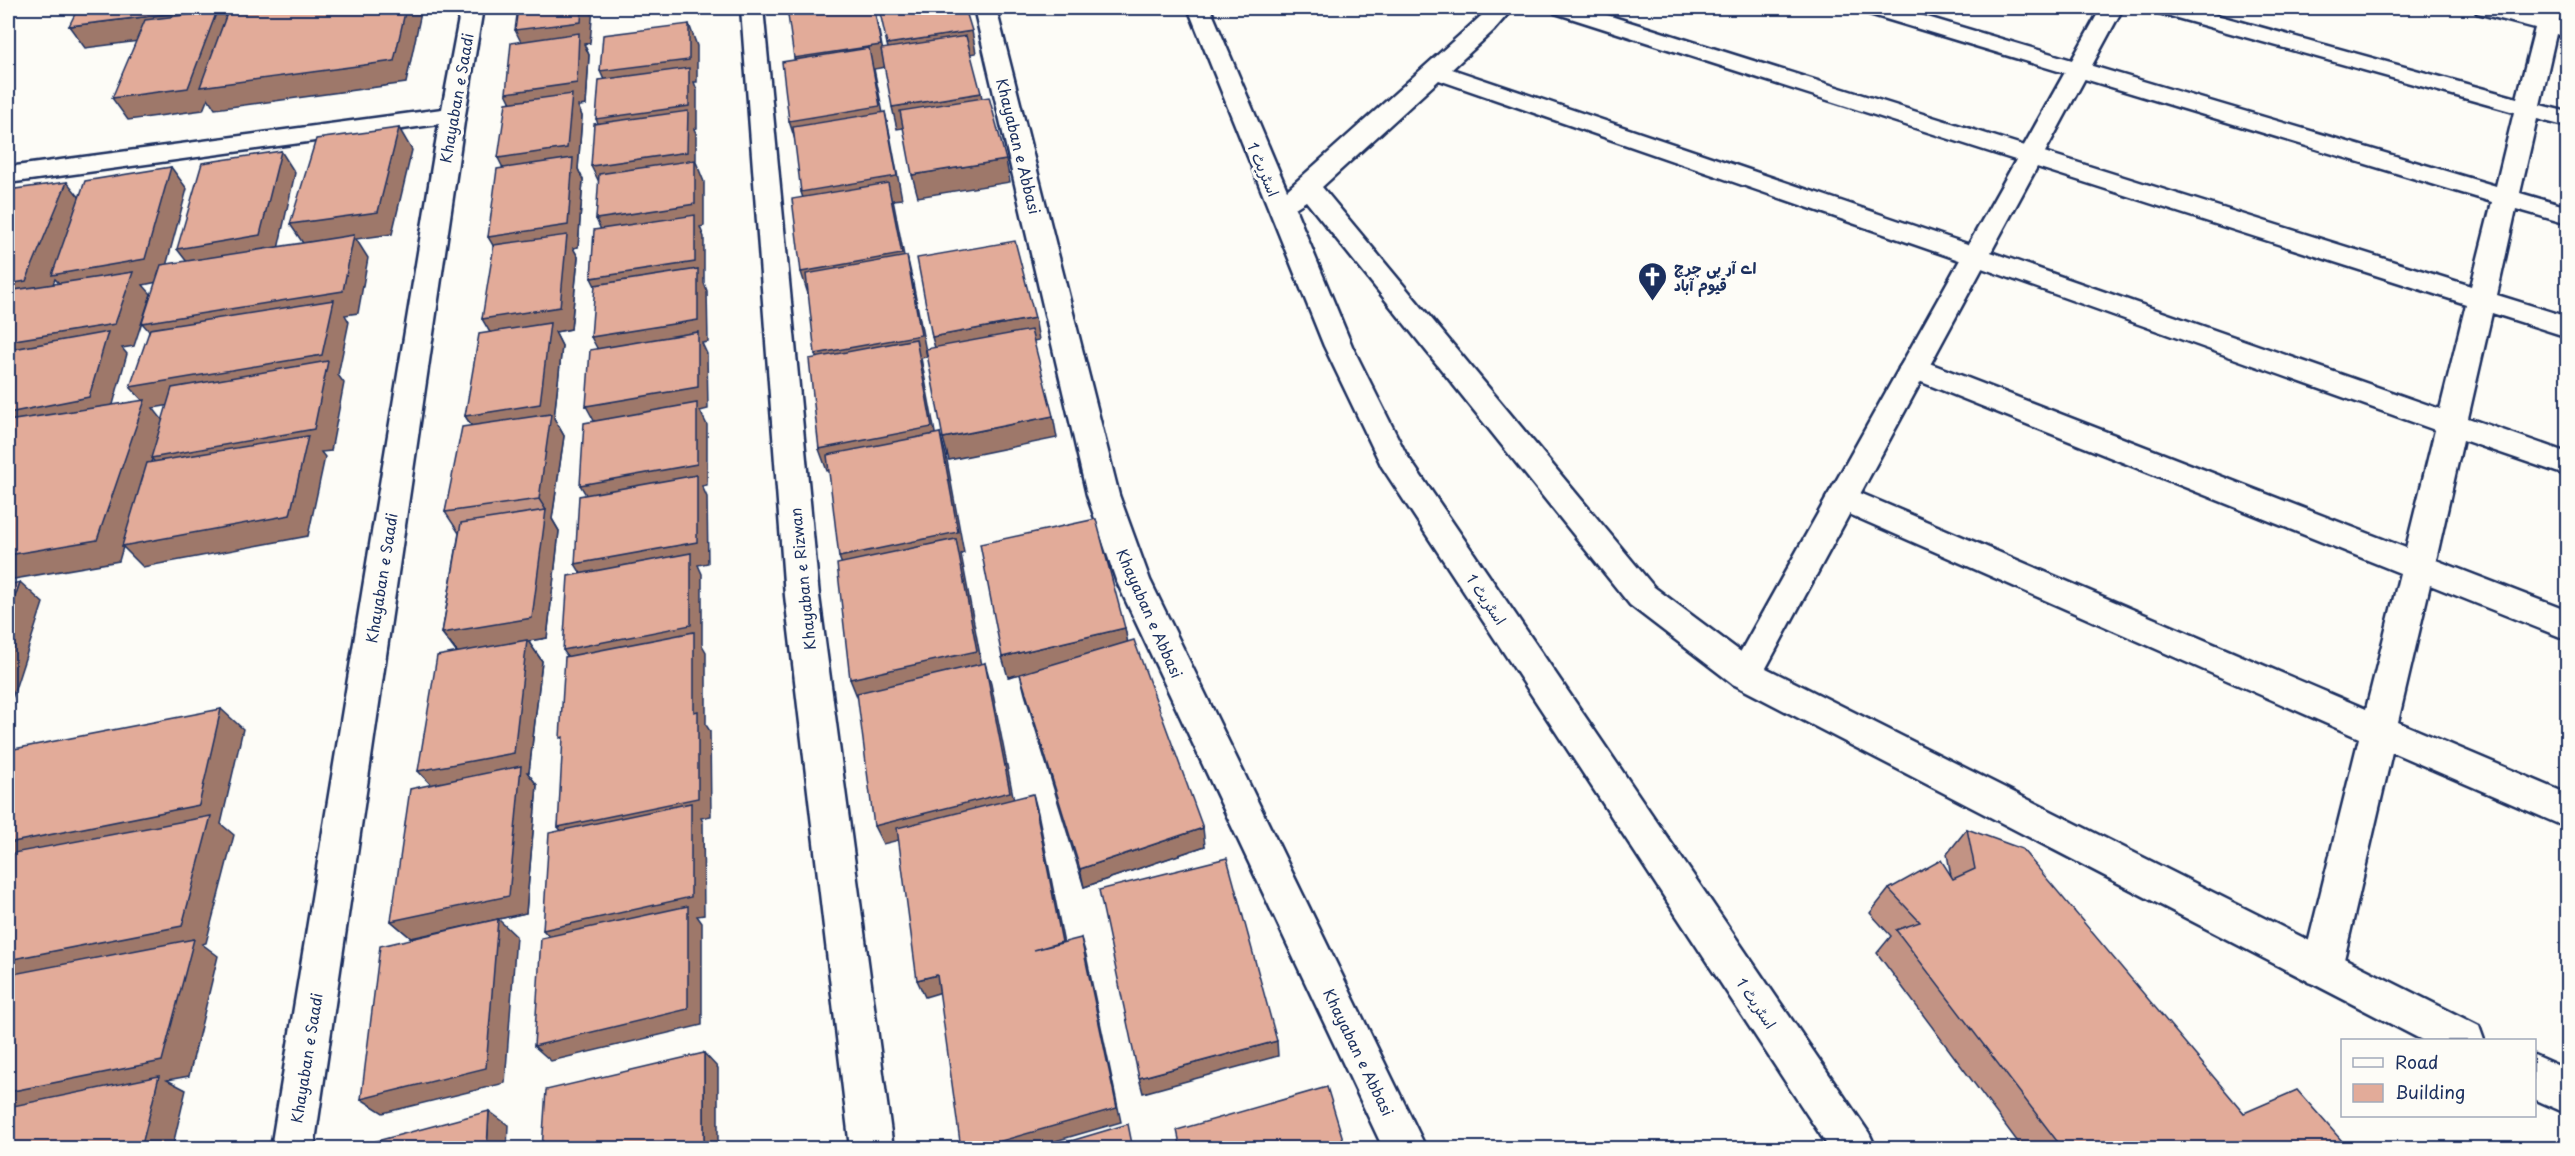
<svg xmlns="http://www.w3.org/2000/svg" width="2575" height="1156" font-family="'Playpen Sans','Playpen Sans Arabic',sans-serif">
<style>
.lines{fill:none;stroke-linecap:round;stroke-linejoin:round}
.street-casing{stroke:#1b2f5e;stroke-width:5}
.secondary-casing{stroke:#1b2f5e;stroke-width:5}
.street{fill:#fdfcf7;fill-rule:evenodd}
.secondary{fill:#fdfcf7;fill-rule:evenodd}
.wall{fill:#c29384;stroke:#1b2f5e;stroke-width:1.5}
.shaded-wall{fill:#9e786b;stroke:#1b2f5e;stroke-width:1.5;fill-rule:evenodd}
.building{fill:#e2ab99;stroke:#1b2f5e;stroke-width:1.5}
.labels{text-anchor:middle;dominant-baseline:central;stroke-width:6;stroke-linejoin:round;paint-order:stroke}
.street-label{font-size:15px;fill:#1b2f5e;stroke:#fdfcf7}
.poi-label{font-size:15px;font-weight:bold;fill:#1b2f5e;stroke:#fdfcf7;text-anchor:start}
</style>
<rect width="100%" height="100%" fill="#fdfcf7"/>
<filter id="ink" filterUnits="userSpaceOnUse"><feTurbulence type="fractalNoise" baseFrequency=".0167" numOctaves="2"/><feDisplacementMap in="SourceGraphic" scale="12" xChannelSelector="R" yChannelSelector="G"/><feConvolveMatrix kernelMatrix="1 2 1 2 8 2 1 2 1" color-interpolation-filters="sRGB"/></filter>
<g filter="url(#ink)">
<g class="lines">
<defs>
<g id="street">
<polygon points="461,8 483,8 465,115 314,1148 271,1148 439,124 8,183 8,167 442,109"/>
<polygon points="741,8 763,8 819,596 893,1148 850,1148 785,596"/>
<polygon points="974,8 996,8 1119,495 1150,580 1426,1148 1383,1148 1116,580 1087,495"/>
<polygon points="1188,8 1210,8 1287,190 1490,8 1513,8 1493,31 1452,69 1985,250 2440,409 2466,304 1555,13 1552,8 1585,8 2471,286 2492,202 1866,13 1863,8 1897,8 2496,186 2514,112 2159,13 2156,8 2191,8 2517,98 2535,28 2477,13 2474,8 2509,8 2538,15 2540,8 2562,8 2559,21 2568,23 2568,37 2556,34 2540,105 2568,112 2568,127 2537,119 2520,193 2568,207 2568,224 2516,209 2497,295 2568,317 2568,337 2492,313 2468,418 2568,453 2568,476 2463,440 2436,560 2568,611 2568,640 2430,585 2398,722 2568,794 2568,828 2392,752 2342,968 2336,982 2322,987 2308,982 2302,968 2359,738 1831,506 1826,498 1831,490 1842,486 1853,490 2366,709 2400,573 1904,375 1899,368 1904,361 1914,358 1924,361 2406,548 2435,430 1965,262 1439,80 1322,187 1654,587 1757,664 1762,674 1757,684 1745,688 1733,684 1630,605 1306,201 1295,208 1352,346 1406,454 1869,1133 1876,1148 1829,1148 1382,467 1324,346"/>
</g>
<g id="secondary">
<polygon points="2101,8 2123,8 1766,668 2479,1026 2484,1040 2422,1040 1733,684 1728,674"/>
<polygon points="2534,1055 2568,1070 2568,1114 2534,1099"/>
</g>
</defs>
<use href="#street" class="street-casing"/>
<use href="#secondary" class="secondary-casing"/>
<use href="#street" class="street"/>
<use href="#secondary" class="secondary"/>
</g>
<g class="wall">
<polygon points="521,41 590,43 584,44 589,55 586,105 578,106 582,116 578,169 583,180 578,247 573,248 578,257 571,329 555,332 562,346 554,418 564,436 552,519 559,531 547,638 528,641 542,661 529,772 527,772 537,785 526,913 411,938 391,921 431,784 457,653 442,633 459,533 445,512 471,425 465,416 490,332 493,246 510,102"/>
<polygon points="1125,628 1127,642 1205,846 1084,887 1025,694 1020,674 1023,673 1008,677"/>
<polygon points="1967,829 2244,1113 2349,1149 2023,1149 1877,953 1891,936 1870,913 1889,889 1951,876 1947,854"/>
</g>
<g class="shaded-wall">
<polygon points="217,8 422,8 406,83 215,109 208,98 203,110 128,120 112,98 209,32 85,48 69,26"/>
<polygon points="582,8 593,8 590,43 584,44 589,55 586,105 578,106 582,116 578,169 583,180 578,247 573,248 578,257 571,329 555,332 562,346 554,418 564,436 552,519 559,531 547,638 528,641 542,661 529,772 527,772 537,785 526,913 411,938 391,921 436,790 418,771 458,653 442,633 546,510 539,499 479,437 465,416 495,341 482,319 501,259 488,237 509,180 498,158 517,115 506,93 526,52 515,30"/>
<polygon points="613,8 629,8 613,10"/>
<polygon points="791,8 877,8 877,10 875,11 886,67 874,69 886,128 796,143 789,121 800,80 794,58"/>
<polygon points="689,24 697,46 697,82 694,82 697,90 697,128 694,129 696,133 696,162 704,182 704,226 700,227 704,237 704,283 707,291 708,342 702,343 707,354 708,409 700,411 707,425 707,485 702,486 707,497 708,563 698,565 702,574 702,645 706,652 706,725 710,731 711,816 701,818 703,822 704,915 697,916 702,923 702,1025 551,1061 534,1046 559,947 543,930 573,845 558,827 577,670 563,650 588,585 575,564 593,506 580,485 598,428 586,406 603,359 591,337 602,300 591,278 606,241 596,219 602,188 591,166 606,141 596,119 610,93 600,71"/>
<polygon points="972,31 976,53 892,66 887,44"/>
<polygon points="981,93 985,115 897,129 892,107"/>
<polygon points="885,112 890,135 902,199 893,200 908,276 808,294 801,272 808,214 801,192"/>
<path d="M399,128L412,150L392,234L356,239L368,258L358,313L345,315L349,322L338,375L344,383L331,451L321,452L325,457L308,536L143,567L123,547L119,561L8,580V555L144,402L130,387L161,345L142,323L305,246L290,224ZM324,379L164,422L153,408ZM152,459L171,480L124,545Z"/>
<polygon points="281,151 295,173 276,258 194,271 177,249"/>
<polygon points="1006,160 1010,182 918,197 912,175"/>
<polygon points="171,167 187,189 162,281 143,285 151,294 134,346 122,348 127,354 109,419 8,439 8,341 72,297 55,279 46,303 8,310 8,284 67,182 85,204"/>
<polygon points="907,256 912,278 927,357 921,358 938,449 827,471 819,449 823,376 815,354"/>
<polygon points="1035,318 1039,340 938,359 932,337"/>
<polygon points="1053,416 1057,438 949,460 943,438"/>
<polygon points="940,433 946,455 964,553 961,554 983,671 858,699 850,679 847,578 839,557"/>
<polygon points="20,582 43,603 8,711 8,617"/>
<polygon points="1125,628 1129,649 1008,677 1002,657"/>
<polygon points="985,663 991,684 1016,811 883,844 874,826"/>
<polygon points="221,709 243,729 221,824 234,835 206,943 202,944 218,956 189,1076 167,1080 186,1090 172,1149 141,1149 8,1112 8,843"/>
<polygon points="1033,794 1038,813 1067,959 1040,967"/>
<polygon points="1203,828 1205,846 1084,887 1080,869"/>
<polygon points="498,919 516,936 505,1083 383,1113 361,1099"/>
<polygon points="1081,938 1086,955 1121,1122 1028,1149 973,1149"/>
<polygon points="937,975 945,991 925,997 917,980"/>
<polygon points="1277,1041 1278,1056 1143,1093 1139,1078"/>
<polygon points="704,1053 718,1068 718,1149 704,1149"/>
<polygon points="489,1111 508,1125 507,1149 487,1149"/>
</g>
<g class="building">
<polygon points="78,8 217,8 69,26"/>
<polygon points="229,8 406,8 394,61 200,87"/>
<polygon points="518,8 582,8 581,22 515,30"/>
<polygon points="787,8 874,8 881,45 794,58"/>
<polygon points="879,8 965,8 972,31 887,44"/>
<polygon points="217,11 188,88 112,98 145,20"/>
<polygon points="689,24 689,60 600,71 603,35"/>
<polygon points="579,33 577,83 506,93 511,43"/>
<polygon points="966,36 981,93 892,107 881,49"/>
<polygon points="869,48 880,106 789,121 782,62"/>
<polygon points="689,68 689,106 596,119 599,80"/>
<polygon points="572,94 567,148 498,158 506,103"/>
<polygon points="989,97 1006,160 912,175 900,111"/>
<polygon points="688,111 687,152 591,166 594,124"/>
<polygon points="885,112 897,176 801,192 793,127"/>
<polygon points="399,128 378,212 290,224 316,139"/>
<polygon points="281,151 260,235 177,249 202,163"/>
<polygon points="573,158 568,225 488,237 497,169"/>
<polygon points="695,160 695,204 596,219 599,174"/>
<polygon points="171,167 145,259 52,275 85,181"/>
<polygon points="67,182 26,281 8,284 8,190"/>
<polygon points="888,183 902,254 801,272 792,199"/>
<polygon points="695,215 695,262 591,278 594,230"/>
<polygon points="354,235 343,291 142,323 161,265"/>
<polygon points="567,235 560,307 482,319 494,245"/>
<polygon points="1015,241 1035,318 932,337 917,258"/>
<polygon points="907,256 921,335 815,354 806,274"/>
<polygon points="698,269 698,320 591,337 595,285"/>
<polygon points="133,272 115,324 8,341 8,291"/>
<polygon points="334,300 322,355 130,387 150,329"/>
<polygon points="550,323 540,404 465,416 479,334"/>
<polygon points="1031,330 1053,416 943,438 926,349"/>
<polygon points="108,332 89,397 8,413 8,350"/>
<polygon points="698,332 698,387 586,406 590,350"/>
<polygon points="916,339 932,427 819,449 809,359"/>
<polygon points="328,361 314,429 151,458 172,388"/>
<polygon points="145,400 97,540 8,555 8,421"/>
<polygon points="697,403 697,464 580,485 584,423"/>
<polygon points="551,414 539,499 445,512 462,427"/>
<polygon points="940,433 958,532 839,557 827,455"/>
<polygon points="308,436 290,515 122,546 147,463"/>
<polygon points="697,475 697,542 575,564 579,496"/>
<polygon points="546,510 532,618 442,633 461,523"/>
<polygon points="1096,519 1125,628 1002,657 980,544"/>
<polygon points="956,539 977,651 850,679 837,564"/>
<polygon points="691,553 691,625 563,650 568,576"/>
<polygon points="20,582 8,617 8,585"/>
<polygon points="694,632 694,712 698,711 698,798 558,827 563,737 560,738 565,657"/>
<polygon points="527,640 514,753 418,771 437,656"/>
<polygon points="1134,640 1203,828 1080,869 1020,674"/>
<polygon points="985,663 1010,792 874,826 857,693"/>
<polygon points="221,709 199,805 8,843 8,755 9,750"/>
<polygon points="521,766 509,896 391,921 410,789"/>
<polygon points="1033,794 1062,942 1034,950 1081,938 1117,1108 973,1149 961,1149 937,975 917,980 897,828"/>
<polygon points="691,803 691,897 543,930 549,833"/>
<polygon points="211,816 182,926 8,960 8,854"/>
<polygon points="1967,829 2022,849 2244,1113 2297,1090 2349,1149 2063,1149 1896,930 1920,922 1889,889 1941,860 1953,879 1975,869"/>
<polygon points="1227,858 1277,1041 1139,1078 1099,890"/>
<polygon points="688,906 688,1009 534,1046 541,938"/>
<polygon points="498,919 486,1068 361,1099 380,946"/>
<polygon points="194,939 162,1061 8,1092 8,975"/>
<polygon points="704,1053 704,1149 542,1149 546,1090"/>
<polygon points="159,1076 141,1149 8,1149 8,1107"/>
<polygon points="1327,1087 1346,1149 1181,1149 1177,1130"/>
<polygon points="489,1111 487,1149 347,1149"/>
<polygon points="1128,1124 1133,1149 1044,1149"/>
</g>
</g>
<defs>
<symbol id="church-pin" viewBox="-11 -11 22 30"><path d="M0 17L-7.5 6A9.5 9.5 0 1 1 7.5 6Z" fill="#1b2f5e" stroke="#fdfcf7"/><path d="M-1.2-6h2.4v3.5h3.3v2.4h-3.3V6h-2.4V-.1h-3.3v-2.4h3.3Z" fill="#fff"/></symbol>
</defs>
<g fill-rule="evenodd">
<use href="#church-pin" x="1636" y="260" width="33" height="45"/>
</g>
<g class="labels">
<g class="street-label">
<text transform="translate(456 98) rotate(-80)">Khayaban e Saadi</text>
<text transform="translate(1019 146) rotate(76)">Khayaban e Abbasi</text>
<text transform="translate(1264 169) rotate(67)">اسٹریٹ 1</text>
<text transform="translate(381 578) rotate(-81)">Khayaban e Saadi</text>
<text transform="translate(802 579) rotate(-96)">Khayaban e Rizwan</text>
<text transform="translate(1487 599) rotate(56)">اسٹریٹ 1</text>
<text transform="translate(1150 613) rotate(66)">Khayaban e Abbasi</text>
<text transform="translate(1757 1003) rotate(56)">اسٹریٹ 1</text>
<text transform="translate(1359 1052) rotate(64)">Khayaban e Abbasi</text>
<text transform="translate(306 1058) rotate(-81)">Khayaban e Saadi</text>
</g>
<g class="poi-label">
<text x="1674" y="267">اے آر پی چرچ<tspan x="1674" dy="17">قیوم آباد</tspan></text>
</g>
</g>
<rect width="2575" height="1156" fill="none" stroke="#fdfcf7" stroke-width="30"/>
<rect x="15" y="15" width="2545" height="1126" fill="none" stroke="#1b2f5e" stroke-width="2" filter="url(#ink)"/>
<rect x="2341" y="1039" width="195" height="78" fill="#fdfcf7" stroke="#a3aaba" stroke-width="1.5"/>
<rect x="2353" y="1058" width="30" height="9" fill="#fdfcf7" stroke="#a3aaba" stroke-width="1.5"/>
<text x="2395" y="1069" font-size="18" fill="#1b2f5e">Road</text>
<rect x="2353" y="1084" width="30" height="18" fill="#e2ab99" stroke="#a3aaba" stroke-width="1.5"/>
<text x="2395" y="1099" font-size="18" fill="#1b2f5e">Building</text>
</svg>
